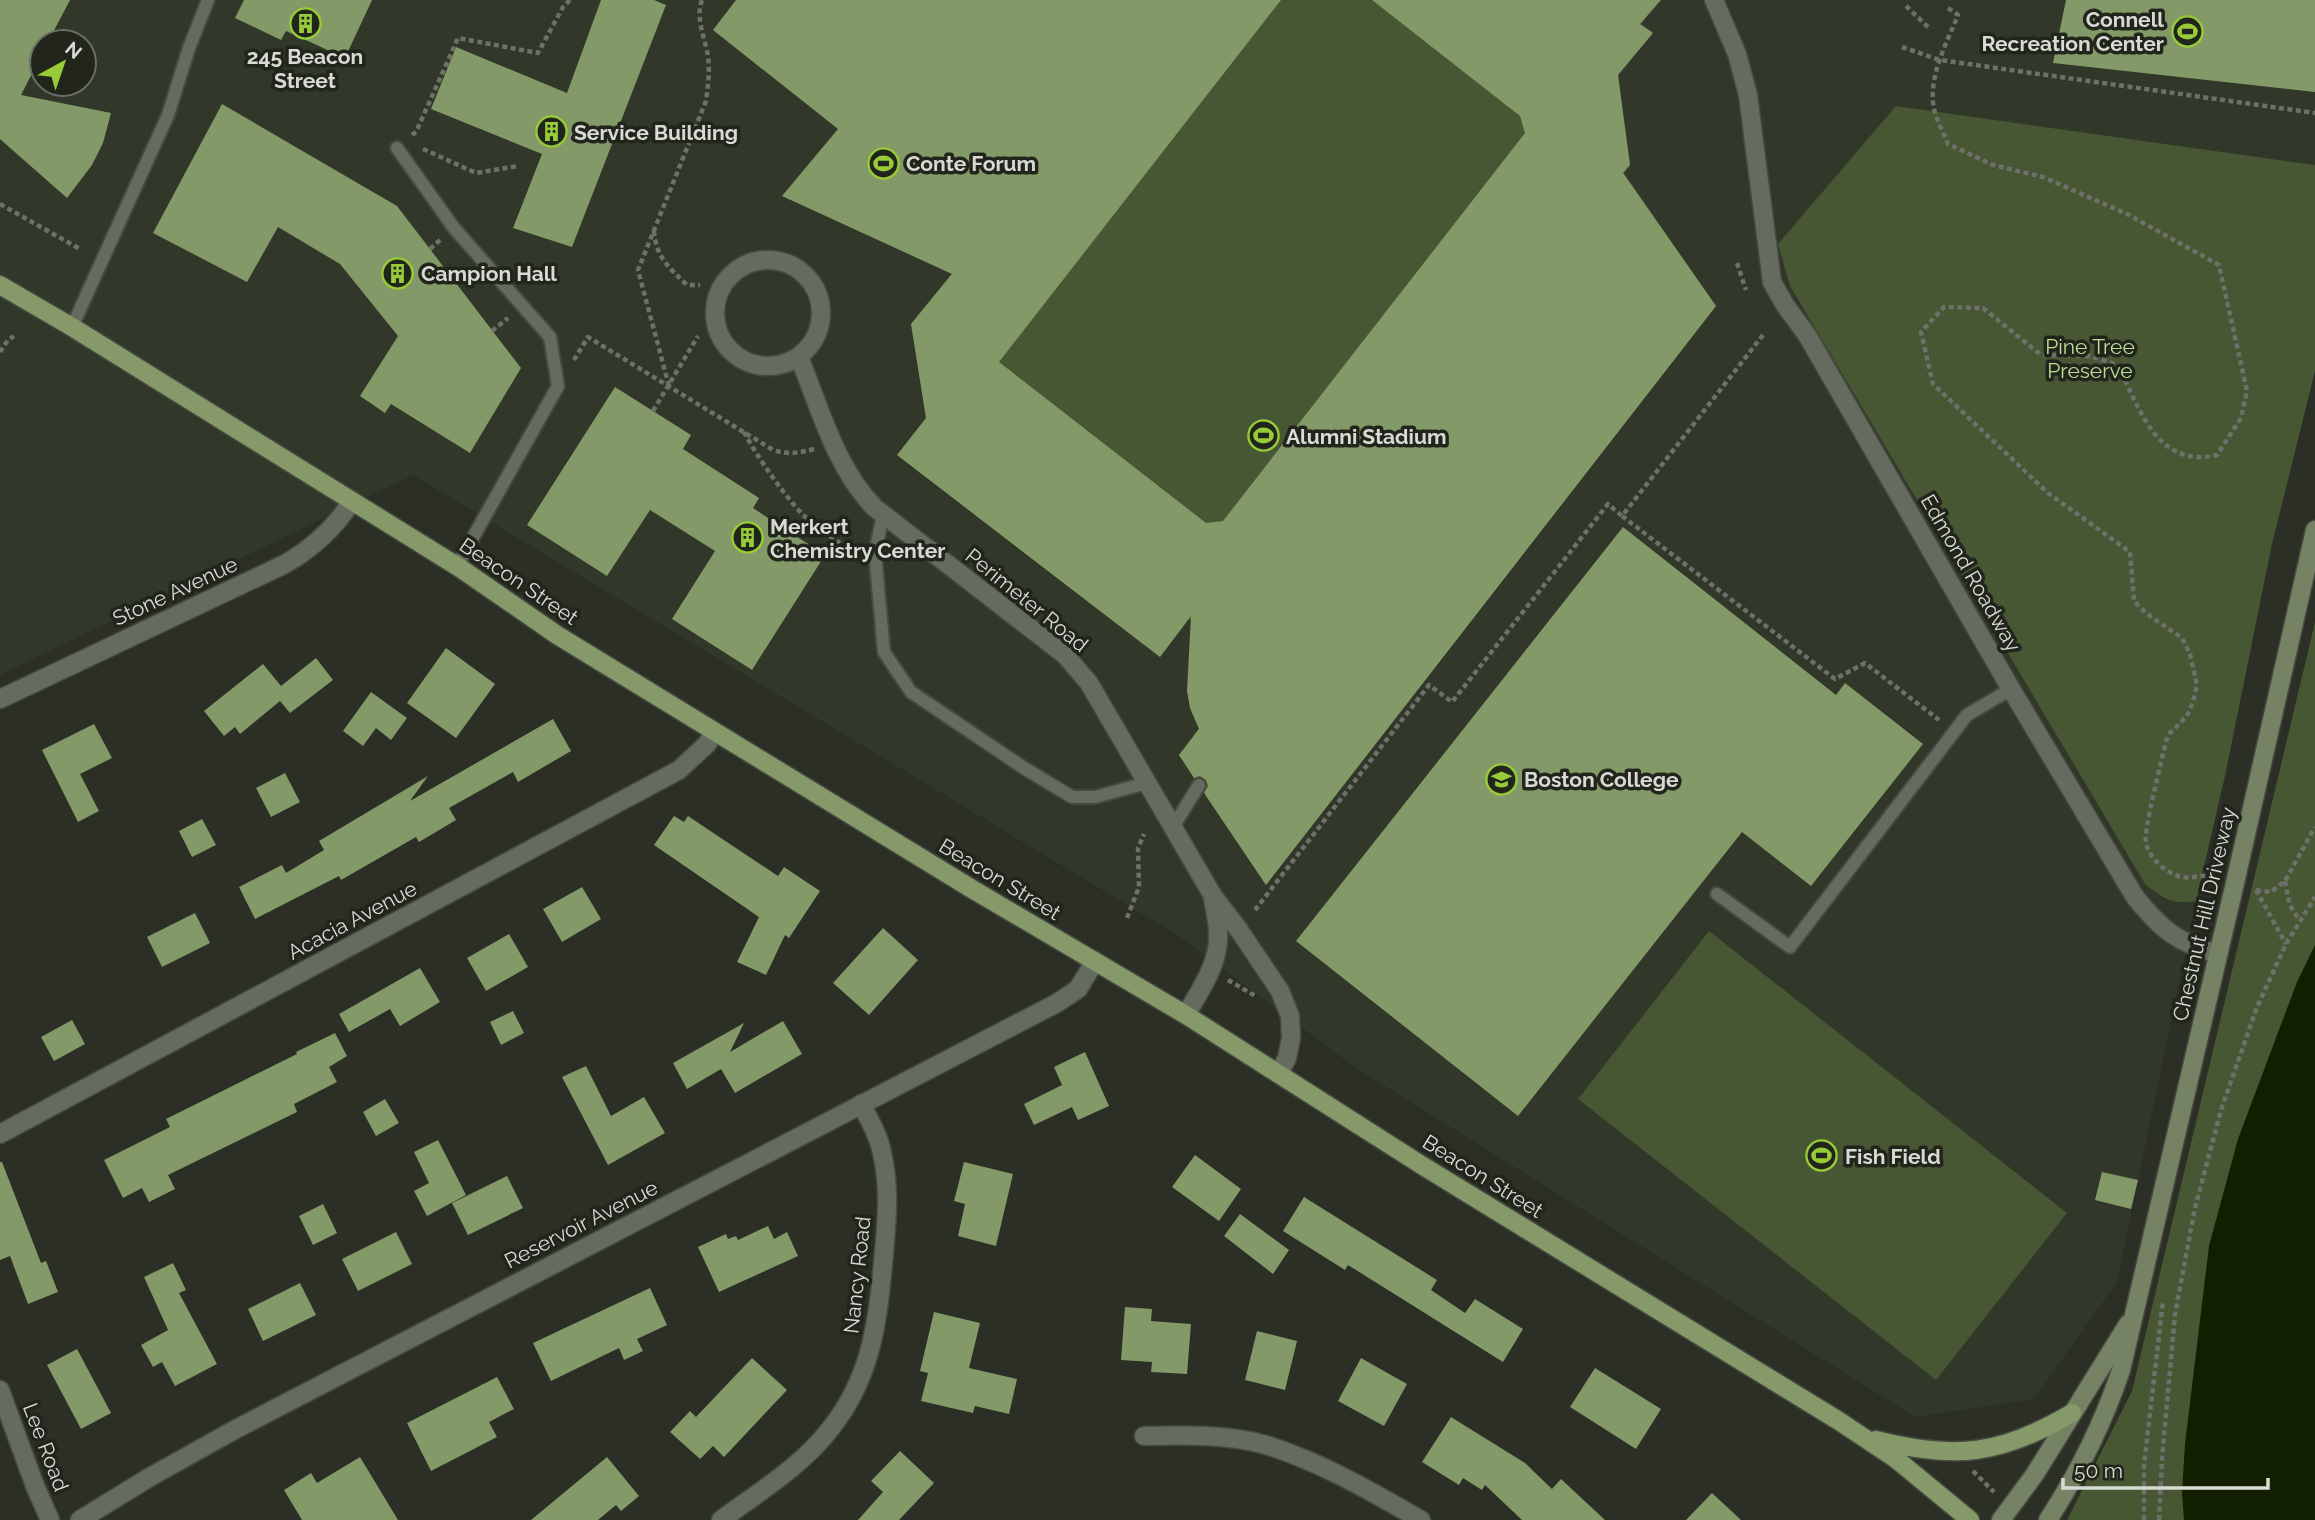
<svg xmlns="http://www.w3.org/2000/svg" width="2315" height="1520" font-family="Raleway,sans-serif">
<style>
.built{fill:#313829;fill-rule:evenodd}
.green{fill:#475633}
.water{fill:#121e00}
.building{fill:#839968}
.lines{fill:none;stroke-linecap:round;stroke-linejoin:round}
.service-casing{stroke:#464a41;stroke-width:16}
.minor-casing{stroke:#464a41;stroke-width:21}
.secondary-casing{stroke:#464a41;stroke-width:21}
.primary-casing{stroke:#464a41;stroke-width:21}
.path{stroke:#6e7169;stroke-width:4.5;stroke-dasharray:5 3.5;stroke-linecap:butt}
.service{stroke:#656b5f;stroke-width:12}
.minor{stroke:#656b5f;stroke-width:18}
.secondary{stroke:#758264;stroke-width:18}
.primary{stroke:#859a68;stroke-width:18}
.labels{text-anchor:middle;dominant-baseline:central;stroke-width:7;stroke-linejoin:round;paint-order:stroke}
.poi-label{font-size:21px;font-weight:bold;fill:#d8dbd4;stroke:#21251c;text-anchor:start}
.park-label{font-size:21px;fill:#bddd93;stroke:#21251c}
.street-label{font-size:21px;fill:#d8dbd4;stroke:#21251c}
</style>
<rect width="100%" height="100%" fill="#2b2f25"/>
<path class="built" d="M0,0H2315V165L1896,106L1790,286L2145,883L2162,898L2179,903L2196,901L2117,1282L2034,1399L1915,1417L1356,1068L1179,936L413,475L0,675ZM42,42H84V84H42Z"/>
<g class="green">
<polygon points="1084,0 1660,0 1641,24 1653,33 1618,75 1630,165 1624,173 1716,306 1266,885 1179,755 1199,728 1190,708 1206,632 1189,619 1160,657 897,455 926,418 911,324 976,243"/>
<path d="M1896,106L2315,165V371L2272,544L2225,776L2196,901C2171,905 2164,899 2145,884L1790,286L1778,244Z"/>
<polygon points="2315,622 2315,1520 2067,1520 2132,1391"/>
<polygon points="1709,931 2067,1213 1936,1380 1578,1099"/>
</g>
<polygon class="water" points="2315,945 2315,1520 2184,1520 2182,1493 2185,1444 2209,1246 2238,1139 2297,982"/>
<g class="building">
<polygon points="0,0 70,0 48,42 42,42 42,54 21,95 111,113 103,143 92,165 67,198 0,139"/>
<polygon points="244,0 372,0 345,58 286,31 281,40 235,18"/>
<polygon points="601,0 654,0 666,5 572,247 513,228 542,154 431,109 456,47 567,93"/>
<polygon points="736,0 1281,0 999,362 1206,523 1223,521 1525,133 1520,116 1372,0 1661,0 1640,24 1653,33 1618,75 1630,165 1623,173 1716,306 1266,885 1204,793 1208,786 1206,780 1200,776 1194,778 1179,755 1199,729 1190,708 1187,691 1191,616 1160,657 897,455 926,418 911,324 952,274 782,196 838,129 713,30"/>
<polygon points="2066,0 2315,0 2315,92 2053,63"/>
<polygon points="222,104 397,206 521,368 470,453 391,404 385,413 360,396 398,336 340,264 278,227 247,282 153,233"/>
<polygon points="615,387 691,435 683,449 759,498 753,508 825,555 752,670 672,619 715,551 650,510 607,576 527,525"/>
<polygon points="1623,527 1836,695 1845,683 1923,744 1811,886 1742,832 1518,1116 1296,941"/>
<polygon points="446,648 495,684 456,738 407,703"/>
<polygon points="316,658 333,680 290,713 280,701 240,734 235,727 224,736 204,711 263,664 281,686"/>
<polygon points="371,692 407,718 391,740 376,728 363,746 343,731"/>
<polygon points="553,719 571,751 518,782 513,772 449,808 456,820 419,842 416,837 341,880 339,876 255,919 239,887 282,865 286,873 324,850 319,841 428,776 410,801"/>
<polygon points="94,724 112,758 80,774 99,811 78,822 42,750"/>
<polygon points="285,773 300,802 271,817 256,788"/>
<polygon points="674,816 684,822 688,816 778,876 784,867 820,891 789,938 785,935 766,975 737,962 759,917 654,845"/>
<polygon points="202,819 216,845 192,857 179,831"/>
<polygon points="582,887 601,919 562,942 543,909"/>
<polygon points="195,913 210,943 162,967 147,937"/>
<polygon points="883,928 918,960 869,1015 833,983"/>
<polygon points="509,934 528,967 486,991 467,958"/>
<polygon points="420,968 440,1002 400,1026 390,1009 349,1032 339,1014"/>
<polygon points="513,1011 524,1033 501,1045 490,1022"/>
<polygon points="72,1020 85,1044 54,1061 41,1037"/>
<polygon points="783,1021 802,1054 735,1093 721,1069 687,1089 673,1063 744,1023 730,1052"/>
<polygon points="335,1033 347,1056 329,1067 337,1082 294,1104 297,1112 168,1175 175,1189 149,1202 142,1188 123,1198 104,1160 170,1127 166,1119 297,1054 296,1052"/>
<polygon points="1085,1052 1109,1106 1078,1120 1072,1107 1034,1125 1024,1104 1062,1085 1054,1067"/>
<polygon points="586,1066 611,1116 644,1097 665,1133 608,1165 562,1077"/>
<polygon points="385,1099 399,1123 376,1136 363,1112"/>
<polygon points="438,1140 466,1195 427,1216 414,1191 429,1183 414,1152"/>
<polygon points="1195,1155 1241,1189 1219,1221 1172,1187"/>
<polygon points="0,1162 2,1162 41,1263 46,1261 58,1292 28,1304 10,1256 0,1260"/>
<polygon points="964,1162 1013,1174 996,1246 958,1236 965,1204 954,1201"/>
<polygon points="2102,1172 2138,1180 2131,1209 2095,1200"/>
<polygon points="507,1176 523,1208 468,1235 452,1203"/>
<polygon points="1304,1197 1437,1280 1431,1290 1465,1313 1475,1299 1523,1329 1503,1362 1348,1265 1345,1270 1283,1231"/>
<polygon points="323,1204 337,1233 313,1245 299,1216"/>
<polygon points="1240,1214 1289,1250 1273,1274 1224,1236"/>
<polygon points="768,1226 774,1239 787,1232 798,1256 719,1292 698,1247 726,1234 728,1239 736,1236 738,1240"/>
<polygon points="396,1232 412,1264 358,1291 342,1259"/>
<polygon points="173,1263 186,1290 179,1293 217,1364 175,1386 162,1362 153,1367 141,1345 168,1330 144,1277"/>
<polygon points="300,1283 316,1315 263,1341 248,1309"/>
<polygon points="650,1288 667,1325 637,1339 643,1351 624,1360 619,1348 551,1381 533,1343"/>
<polygon points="1125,1307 1152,1309 1151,1321 1191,1324 1187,1374 1151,1372 1152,1362 1121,1360"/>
<polygon points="934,1312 980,1323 969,1368 1017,1379 1009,1414 975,1406 973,1413 921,1401 928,1373 920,1371"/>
<polygon points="1257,1331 1297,1341 1285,1390 1245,1380"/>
<polygon points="77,1349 111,1413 81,1429 47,1365"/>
<polygon points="752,1358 787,1390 724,1457 713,1446 700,1459 670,1432 690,1411 696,1417"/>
<polygon points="1361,1358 1407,1384 1384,1426 1338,1401"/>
<polygon points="1595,1368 1661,1409 1636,1449 1570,1407"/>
<polygon points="497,1377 514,1409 489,1422 497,1437 431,1471 407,1423"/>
<polygon points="1451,1417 1525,1463 1552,1489 1561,1479 1605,1520 1522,1520 1485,1485 1482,1490 1463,1478 1459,1485 1422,1462"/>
<polygon points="900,1451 934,1483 899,1520 858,1520 883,1492 871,1481"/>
<polygon points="360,1457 398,1520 302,1520 284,1490 311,1473 317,1483"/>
<polygon points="607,1457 639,1496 621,1511 616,1505 598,1520 531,1520"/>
<polygon points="1712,1493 1741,1520 1686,1520"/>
</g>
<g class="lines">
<defs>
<g id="service">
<polyline points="397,148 454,228 550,337 558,386 457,566"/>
<polyline points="72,327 168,115 189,48 208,0"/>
<polyline points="883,515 875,553 884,652 911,692 1024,768 1072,797 1095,797 1147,783"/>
<polyline points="1173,827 1199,785"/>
<polyline points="1717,894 1790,947 1967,715 2011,689"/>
</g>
<g id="minor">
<path d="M1714,0L1737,54L1748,95L1772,282L1785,305L1807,335L2011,689L2135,897C2162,930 2176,942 2218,954"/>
<circle cx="768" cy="313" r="53"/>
<path d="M799,357C820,408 836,469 875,508L1065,655L1089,683L1213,896L1239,930L1280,991L1290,1016L1291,1038L1287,1058L1279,1073"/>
<path d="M0,699L285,564C313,548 334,529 352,501"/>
<path d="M1186,1015C1200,990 1220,963 1218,933C1218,922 1215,910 1213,899"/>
<polyline points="0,1134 679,770 707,744 714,732"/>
<polyline points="0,1390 35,1486 50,1520"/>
<path d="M1144,1436C1182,1435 1229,1434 1266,1445C1321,1462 1372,1492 1421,1520"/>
<polyline points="80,1520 150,1477 236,1429 1057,1003 1078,989 1095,961"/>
<path d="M721,1520C759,1492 802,1466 831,1428C873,1375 878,1318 884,1253C887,1219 890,1186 882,1153C879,1136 869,1119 861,1104"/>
</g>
<g id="secondary">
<polyline points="2001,1520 2035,1474 2128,1324"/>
<path d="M2048,1520C2079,1472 2103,1424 2121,1370L2235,883L2315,530"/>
</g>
<g id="primary">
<polyline points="0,285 72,327 460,568 557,635 972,889 1186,1015 1423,1166 1839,1421 1896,1459 1970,1520"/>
<path d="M1876,1440C1956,1460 2001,1455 2072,1413"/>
</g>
</defs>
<use href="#service" class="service-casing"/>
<use href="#minor" class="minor-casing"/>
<use href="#secondary" class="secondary-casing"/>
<use href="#primary" class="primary-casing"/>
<g class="path">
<polyline points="1906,6 1929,28"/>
<path d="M1948,8L1958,15C1946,45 1926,80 1935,113C1938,123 1944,134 1948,144L1993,165L2043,177L2127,214L2219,265L2247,391L2241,418L2217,455C2157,469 2139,408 2118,365L2090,356L2041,355L1983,308L1944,307L1921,332L1933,384L2048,493L2130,552L2134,601L2147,614L2182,638L2190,654L2197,685L2193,702L2187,716L2170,733L2166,741C2162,760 2143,831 2146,844C2151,860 2166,873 2182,877C2193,879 2204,874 2215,876"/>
<polyline points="1902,47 1940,60 2315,113"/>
<polyline points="412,135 416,132 458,38 538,53 563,7 570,0"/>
<polyline points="423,149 476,173 518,166"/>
<polyline points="0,204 80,249"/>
<path d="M654,231C656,257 669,268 687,285H700"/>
<polyline points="430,249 440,240"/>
<polyline points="1737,263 1746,290"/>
<polyline points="492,331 508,318"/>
<polyline points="1763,335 1622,516 1835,679 1865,663 1939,720"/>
<polyline points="0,352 8,340 14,336"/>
<path d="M574,360L588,337L773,450C788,455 798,453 814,449"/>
<path d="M669,386L638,270L706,101C708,86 710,71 708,56C705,38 695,18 702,0"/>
<polyline points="653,411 698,336"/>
<path d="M744,432C757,457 791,506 813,524C821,531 831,537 840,543"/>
<path d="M2285,881C2288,895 2288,909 2300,919"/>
<polyline points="2256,890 2271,892 2285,881 2315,827"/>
<polyline points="2256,890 2286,944"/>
<polyline points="1255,910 1429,685 1452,702 1608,504 1622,516"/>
<polyline points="1127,918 1139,887 1138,848 1144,834"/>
<polyline points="1228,980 1257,997"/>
<polyline points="1973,1471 1994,1492"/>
<polyline points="2144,1520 2144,1465 2163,1301"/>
<polyline points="2159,1520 2162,1459 2175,1314 2195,1208 2221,1110 2257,1007 2286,944 2315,897"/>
</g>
<use href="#service" class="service"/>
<use href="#minor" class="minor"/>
<use href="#secondary" class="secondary"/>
<use href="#primary" class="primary"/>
</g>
<defs>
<symbol id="building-ring" viewBox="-11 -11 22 22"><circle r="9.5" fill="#21251c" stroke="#97cc38" stroke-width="1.5"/><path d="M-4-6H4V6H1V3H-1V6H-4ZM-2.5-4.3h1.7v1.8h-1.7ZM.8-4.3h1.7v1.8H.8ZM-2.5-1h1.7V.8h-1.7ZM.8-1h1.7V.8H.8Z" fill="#97cc38"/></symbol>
<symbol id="stadium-ring" viewBox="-11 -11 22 22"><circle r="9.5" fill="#21251c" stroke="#97cc38" stroke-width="1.5"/><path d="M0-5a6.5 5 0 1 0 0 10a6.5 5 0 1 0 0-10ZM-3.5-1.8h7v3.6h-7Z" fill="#97cc38"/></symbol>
<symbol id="university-ring" viewBox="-11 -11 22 22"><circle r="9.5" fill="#21251c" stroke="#97cc38" stroke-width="1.5"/><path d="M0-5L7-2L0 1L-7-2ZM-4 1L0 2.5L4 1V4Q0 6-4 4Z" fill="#97cc38"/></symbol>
</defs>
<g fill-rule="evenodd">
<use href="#building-ring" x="288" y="6" width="35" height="35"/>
<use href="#stadium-ring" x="2170" y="14" width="35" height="35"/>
<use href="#building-ring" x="534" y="114" width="35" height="35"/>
<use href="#stadium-ring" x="866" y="146" width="35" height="35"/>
<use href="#building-ring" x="380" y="256" width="35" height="35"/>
<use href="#stadium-ring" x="1246" y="418" width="35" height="35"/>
<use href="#building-ring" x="730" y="520" width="35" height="35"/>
<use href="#university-ring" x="1484" y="762" width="35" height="35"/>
<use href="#stadium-ring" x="1804" y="1138" width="35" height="35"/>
</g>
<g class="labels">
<g class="poi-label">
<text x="2164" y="19" text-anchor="end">Connell<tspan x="2164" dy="24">Recreation Center</tspan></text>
<text x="305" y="56" text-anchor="middle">245 Beacon<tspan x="305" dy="24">Street</tspan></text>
<text x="574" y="132">Service Building</text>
<text x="906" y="163">Conte Forum</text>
<text x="421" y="273">Campion Hall</text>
<text x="1286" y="436">Alumni Stadium</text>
<text x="770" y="526">Merkert<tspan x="770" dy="24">Chemistry Center</tspan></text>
<text x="1524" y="779">Boston College</text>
<text x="1845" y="1156">Fish Field</text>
</g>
<g class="park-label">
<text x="2090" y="346">Pine Tree<tspan x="2090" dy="24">Preserve</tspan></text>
</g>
<g class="street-label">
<text transform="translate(1971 573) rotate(60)">Edmond Roadway</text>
<text transform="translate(519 581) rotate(34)">Beacon Street</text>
<text transform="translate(175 591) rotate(-25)">Stone Avenue</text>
<text transform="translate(1027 600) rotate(39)">Perimeter Road</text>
<text transform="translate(1000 879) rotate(31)">Beacon Street</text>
<text transform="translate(2204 914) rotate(-77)">Chestnut Hill Driveway</text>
<text transform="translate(352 920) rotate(-28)">Acacia Avenue</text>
<text transform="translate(1483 1176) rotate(32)">Beacon Street</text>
<text transform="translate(581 1224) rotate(-27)">Reservoir Avenue</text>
<text transform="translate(857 1275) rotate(-84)">Nancy Road</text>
<text transform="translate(46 1447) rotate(69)">Lee Road</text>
</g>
</g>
<g transform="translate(63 63) rotate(40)"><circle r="33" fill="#21251c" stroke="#6a6e66" stroke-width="2"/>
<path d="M0-5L12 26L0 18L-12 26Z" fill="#97cc38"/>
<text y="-10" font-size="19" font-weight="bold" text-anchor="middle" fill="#d8dbd4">N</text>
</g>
<path d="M2063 1478v10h205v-10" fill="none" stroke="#d8dbd4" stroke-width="3.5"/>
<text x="2074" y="1478" font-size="21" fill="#d8dbd4" stroke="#21251c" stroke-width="5" paint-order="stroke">50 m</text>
</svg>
